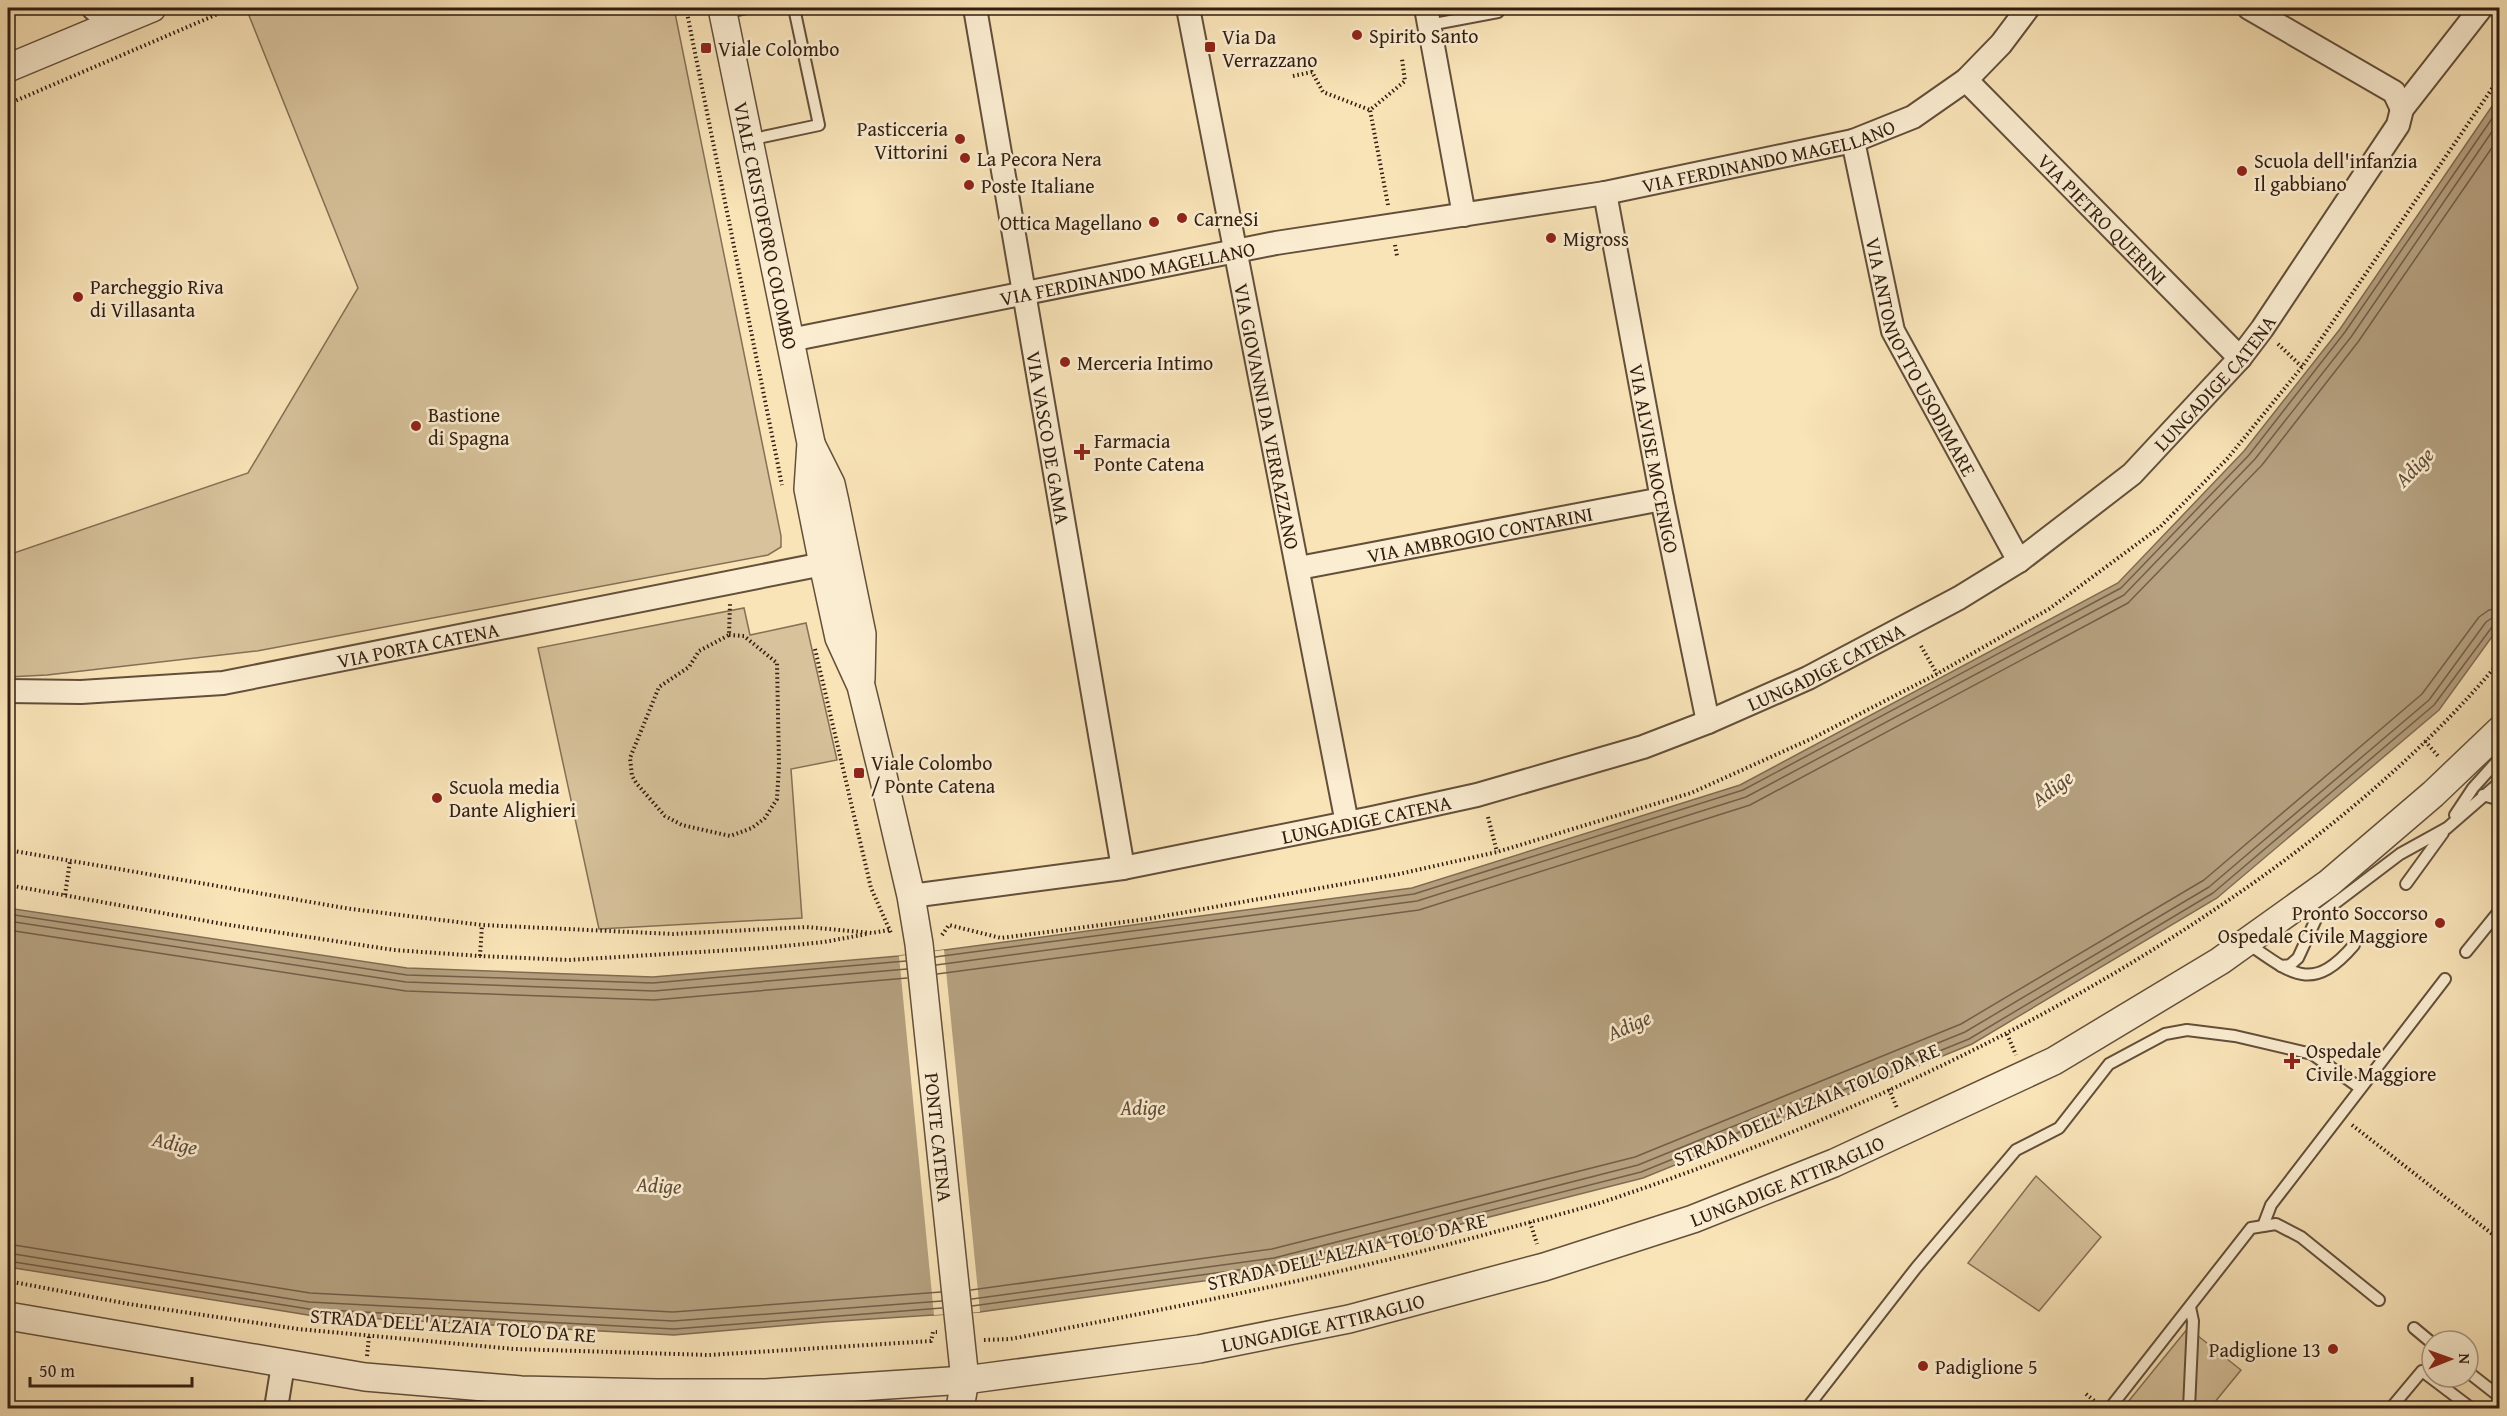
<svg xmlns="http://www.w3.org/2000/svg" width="2507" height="1416" font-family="'Gentium Book Plus',serif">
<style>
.green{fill:#d7c29b;stroke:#847056;stroke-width:1.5}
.water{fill:#b5a07f;stroke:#806c53;stroke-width:1.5}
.pier{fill:#f9e4b8}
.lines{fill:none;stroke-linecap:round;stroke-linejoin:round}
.shore{stroke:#735e48;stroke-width:1.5}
.service-casing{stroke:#634f3a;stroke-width:14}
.minor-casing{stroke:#634f3a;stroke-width:26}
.tertiary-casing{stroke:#634f3a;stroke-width:30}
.path{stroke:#311d10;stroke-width:4;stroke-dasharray:1.5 3;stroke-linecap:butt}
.service{stroke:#fbedd1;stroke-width:10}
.minor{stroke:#fbedd1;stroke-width:22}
.tertiary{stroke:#fbedd1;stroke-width:27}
.poi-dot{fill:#8f2418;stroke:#fbedd1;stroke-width:2}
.labels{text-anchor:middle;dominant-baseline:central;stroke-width:5;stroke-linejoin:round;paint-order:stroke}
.poi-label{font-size:20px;fill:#311d10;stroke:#fbedd1;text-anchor:start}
.street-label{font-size:20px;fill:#311d10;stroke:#fbedd1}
.water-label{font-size:21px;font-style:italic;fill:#5f4b37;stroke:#fbedd1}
</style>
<rect width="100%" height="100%" fill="#f9e4b8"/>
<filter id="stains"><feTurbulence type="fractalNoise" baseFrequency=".00333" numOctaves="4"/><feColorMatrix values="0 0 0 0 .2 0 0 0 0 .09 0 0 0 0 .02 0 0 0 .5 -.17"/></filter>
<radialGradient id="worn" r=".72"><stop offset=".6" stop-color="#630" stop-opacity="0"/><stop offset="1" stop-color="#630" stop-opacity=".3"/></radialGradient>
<g class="green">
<polygon points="246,8 674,8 781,536 781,547 768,555 257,651 47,675 8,677 8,555 248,473 358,288"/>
<polygon points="744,608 750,635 806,623 837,760 791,769 802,918 599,929 538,648"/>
<polygon points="2036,1176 2101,1237 2039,1311 1968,1263"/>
<polygon points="2188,1328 2241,1370 2210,1408 2123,1408"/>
</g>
<polygon class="water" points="2499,96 2499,627 2439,710 2217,898 1972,1044 1643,1178 1276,1271 980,1312 825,1322 674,1335 308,1315 8,1267 8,908 407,968 653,977 899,956 1412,888 1740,785 2118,583 2244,451 2340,329"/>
<polygon class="pier" points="944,950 980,1312 934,1315 899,956"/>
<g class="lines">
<g class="shore">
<polyline points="8,914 407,975 653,983 906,961"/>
<polyline points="8,921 406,982 654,991 907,969"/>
<polyline points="8,930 406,991 654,1000 907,978"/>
<polyline points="935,957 1414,894 1743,790 2121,588 2249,455 2345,332 2500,107"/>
<polyline points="936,965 1417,901 1746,797 2124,595 2255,459 2351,337 2500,120"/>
<polyline points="937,974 1419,910 1750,805 2128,603 2262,465 2358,342 2500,136"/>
<polyline points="8,1244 310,1293 673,1312 941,1292"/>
<polyline points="8,1253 309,1302 673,1321 942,1301"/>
<polyline points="8,1261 309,1309 674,1329 942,1308"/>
<polyline points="971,1290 1272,1249 1635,1157 1961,1024 2204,880 2422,694 2479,617 2489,610 2500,608"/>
<polyline points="972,1299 1274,1258 1638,1165 1965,1032 2209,887 2429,700 2486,622 2492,618 2500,617"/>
<polyline points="972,1306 1275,1265 1641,1172 1969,1039 2213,893 2434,705 2492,627 2500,624"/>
</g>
<defs>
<g id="service">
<polyline points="724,13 747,8"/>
<polyline points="1429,25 1498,12"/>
<polyline points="749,140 819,125 794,8"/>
<polyline points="2483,795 2500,800"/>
<polyline points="2455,815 2473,788 2500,758"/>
<polyline points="2406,884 2443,833"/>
<path d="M2247,943C2292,974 2312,994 2354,945"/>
<polyline points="2466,952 2500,910"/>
<polyline points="2281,966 2290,965 2298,958 2317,917 2400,854 2447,828 2500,782"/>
<polyline points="2263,1226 2271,1205 2445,979"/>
<polyline points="2414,1328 2432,1343"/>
<polyline points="2468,1372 2500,1397"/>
<polyline points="1807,1408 1916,1268 2016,1150 2059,1128 2109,1064 2165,1034 2187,1030 2235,1036 2312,1054 2360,1088"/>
<polyline points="2110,1408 2251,1228 2276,1224 2301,1237 2379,1300"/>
<polyline points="2189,1408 2193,1321 2190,1307"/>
<polyline points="2391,1408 2422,1371 2471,1408"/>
</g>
<g id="minor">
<polyline points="93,8 112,24"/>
<path id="s1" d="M975,8L1123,868"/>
<path id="s2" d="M1188,8L1347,823"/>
<polyline points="1426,8 1464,215"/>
<polyline points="2249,8 2394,92 2402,109"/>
<path id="s3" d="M1966,80L2240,358"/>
<path id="s4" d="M1853,141L1893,331L2019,561"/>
<path id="s5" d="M1605,193L1662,499L1708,722"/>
<path id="s6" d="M790,340L1276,243L1605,193L1853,141L1913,117L1966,80L2001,44L2028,8"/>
<path id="s7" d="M1299,568L1662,499"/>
<path id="s8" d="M8,691L81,692L223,683L823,564"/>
<path id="s9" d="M911,896L1123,868L1372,818L1477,795L1643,747L1708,722L1808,678L1959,598L2019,561L2132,474L2240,358L2262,329L2398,125L2402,109L2481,8"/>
<polyline points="276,1408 283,1365"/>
<polyline points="842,1408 845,1389"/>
</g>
<g id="tertiary">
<path id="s10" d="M722,8L811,443L808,489L823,564L839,638L861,686L884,780L911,896L919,944L965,1380L960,1408"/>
<polyline points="8,68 152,8"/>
<polyline points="812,446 831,484 835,502 862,634 861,679"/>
<path id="s11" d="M8,1316L365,1377L521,1390L656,1393H766L965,1380L1199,1349L1349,1319L1544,1267L1693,1219L1834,1163L2054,1061L2220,961L2329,883L2433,794L2500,730"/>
</g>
</defs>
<use href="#service" class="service-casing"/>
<use href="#minor" class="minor-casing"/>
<use href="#tertiary" class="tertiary-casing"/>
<g class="path">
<polyline points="686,8 782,485"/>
<polyline points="1293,76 1312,72 1323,92 1370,110"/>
<polyline points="8,104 220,13 218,8"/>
<polyline points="1388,205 1370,110 1405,81 1402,59"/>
<polyline points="1395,245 1397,256"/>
<polyline points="2278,344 2302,367"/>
<polyline points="729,635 744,636 777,663 779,765 777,799 765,818 752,828 730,836 682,825 665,816 637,784 632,776 630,758 659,687 689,667 699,651 729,635 730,603"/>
<polyline points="1921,646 1937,674"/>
<polyline points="815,649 871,888 891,933"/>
<polyline points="2425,741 2438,756"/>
<polyline points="1488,817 1497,852"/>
<polyline points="8,850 351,909 482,925 673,934 807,927 872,933 889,930"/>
<polyline points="8,885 223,924 394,950 480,956 569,960 765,948 824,942 867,934"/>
<polyline points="65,895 70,861"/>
<polyline points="942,935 949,925 1001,938 1147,919 1399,874 1497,852 1691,793 1813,738 1937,674 2049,609 2160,527 2227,459 2302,367 2500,77"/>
<polyline points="480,956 482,925"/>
<polyline points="2007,1034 2016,1055"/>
<polyline points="1889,1089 1897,1108"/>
<polyline points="2352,1125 2500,1240"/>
<polyline points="1530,1222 1537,1244"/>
<polyline points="8,1281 129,1304 298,1329 514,1349 709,1355 931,1341 933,1332 937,1332"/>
<path d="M984,1340L1010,1339C1178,1307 1345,1274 1509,1228C1541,1219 1574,1211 1606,1201C1814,1131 2019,1040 2202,918C2311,846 2416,762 2500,661"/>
<polyline points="367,1356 369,1336"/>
<polyline points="2086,1394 2097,1403"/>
</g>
<use href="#service" class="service"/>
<use href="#minor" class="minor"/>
<use href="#tertiary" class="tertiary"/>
</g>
<g class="poi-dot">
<circle cx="1357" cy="35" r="6"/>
<rect x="1204" y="41" width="12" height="12" rx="3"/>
<rect x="700" y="42" width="12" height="12" rx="3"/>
<circle cx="960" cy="139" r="6"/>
<circle cx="965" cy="158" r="6"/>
<circle cx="2242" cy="171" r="6"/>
<circle cx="969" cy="185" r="6"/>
<circle cx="1182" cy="218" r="6"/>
<circle cx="1154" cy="222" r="6"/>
<circle cx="1551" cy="238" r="6"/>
<circle cx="78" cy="297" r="6"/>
<circle cx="1065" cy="362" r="6"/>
<circle cx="416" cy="426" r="6"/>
<path d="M1079 443h6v6h6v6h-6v6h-6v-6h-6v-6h6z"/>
<rect x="853" y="767" width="12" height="12" rx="3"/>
<circle cx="437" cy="798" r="6"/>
<circle cx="2440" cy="923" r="6"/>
<path d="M2289 1052h6v6h6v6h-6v6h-6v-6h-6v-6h6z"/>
<circle cx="2333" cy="1349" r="6"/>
<circle cx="1923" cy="1366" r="6"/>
</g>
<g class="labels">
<g class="poi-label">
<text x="1369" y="35">Spirito Santo</text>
<text x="1222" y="36">Via Da<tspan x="1222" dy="23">Verrazzano</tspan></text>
<text x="718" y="48">Viale Colombo</text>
<text x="948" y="128" text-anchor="end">Pasticceria<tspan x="948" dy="23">Vittorini</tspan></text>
<text x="977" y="158">La Pecora Nera</text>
<text x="2254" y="160">Scuola dell'infanzia<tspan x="2254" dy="23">Il gabbiano</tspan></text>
<text x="981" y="185">Poste Italiane</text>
<text x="1194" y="218">CarneSi</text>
<text x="1142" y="222" text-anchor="end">Ottica Magellano</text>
<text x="1563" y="238">Migross</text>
<text x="90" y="286">Parcheggio Riva<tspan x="90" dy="23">di Villasanta</tspan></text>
<text x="1077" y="362">Merceria Intimo</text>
<text x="428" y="414">Bastione<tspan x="428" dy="23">di Spagna</tspan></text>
<text x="1094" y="440">Farmacia<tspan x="1094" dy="23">Ponte Catena</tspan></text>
<text x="871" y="762">Viale Colombo<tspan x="871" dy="23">/ Ponte Catena</tspan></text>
<text x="449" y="786">Scuola media<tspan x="449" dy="23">Dante Alighieri</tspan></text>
<text x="2428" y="912" text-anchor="end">Pronto Soccorso<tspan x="2428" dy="23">Ospedale Civile Maggiore</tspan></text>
<text x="2306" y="1050">Ospedale<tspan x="2306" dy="23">Civile Maggiore</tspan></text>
<text x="2321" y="1349" text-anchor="end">Padiglione 13</text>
<text x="1935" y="1366">Padiglione 5</text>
</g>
<g class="street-label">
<text stroke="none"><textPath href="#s6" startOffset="996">VIA FERDINANDO MAGELLANO</textPath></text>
<text stroke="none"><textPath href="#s3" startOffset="195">VIA PIETRO QUERINI</textPath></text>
<text stroke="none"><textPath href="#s10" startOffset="222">VIALE CRISTOFORO COLOMBO</textPath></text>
<text stroke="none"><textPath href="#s6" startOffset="344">VIA FERDINANDO MAGELLANO</textPath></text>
<text stroke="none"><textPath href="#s4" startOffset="228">VIA ANTONIOTTO USODIMARE</textPath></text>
<text stroke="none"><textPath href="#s9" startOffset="1434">LUNGADIGE CATENA</textPath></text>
<text stroke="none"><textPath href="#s2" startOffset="416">VIA GIOVANNI DA VERRAZZANO</textPath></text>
<text stroke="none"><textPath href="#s1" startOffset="436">VIA VASCO DE GAMA</textPath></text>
<text stroke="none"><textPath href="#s5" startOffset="270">VIA ALVISE MOCENIGO</textPath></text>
<text stroke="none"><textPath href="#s7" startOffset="184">VIA AMBROGIO CONTARINI</textPath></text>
<text stroke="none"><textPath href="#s8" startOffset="414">VIA PORTA CATENA</textPath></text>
<text stroke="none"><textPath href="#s9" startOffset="948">LUNGADIGE CATENA</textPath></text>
<text stroke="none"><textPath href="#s9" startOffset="462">LUNGADIGE CATENA</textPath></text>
<text transform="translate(1806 1104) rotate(-23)">STRADA DELL'ALZAIA TOLO DA RE</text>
<text stroke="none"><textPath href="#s10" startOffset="1154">PONTE CATENA</textPath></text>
<text stroke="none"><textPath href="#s11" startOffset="1812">LUNGADIGE ATTIRAGLIO</textPath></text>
<text transform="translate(1347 1251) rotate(-13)">STRADA DELL'ALZAIA TOLO DA RE</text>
<text stroke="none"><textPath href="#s11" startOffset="1326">LUNGADIGE ATTIRAGLIO</textPath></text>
<text transform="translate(453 1325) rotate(4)">STRADA DELL'ALZAIA TOLO DA RE</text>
</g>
<g class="water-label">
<text transform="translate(2414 467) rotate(-46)">Adige</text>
<text transform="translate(2052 788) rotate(-37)">Adige</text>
<text transform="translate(1629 1025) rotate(-24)">Adige</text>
<text x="1143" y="1107">Adige</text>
<text transform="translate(175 1143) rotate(12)">Adige</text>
<text transform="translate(659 1185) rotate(3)">Adige</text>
</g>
</g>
<rect width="2507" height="1416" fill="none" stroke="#f9e4b8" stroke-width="30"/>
<rect x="9" y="9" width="2489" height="1398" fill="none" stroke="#311d10" stroke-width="3"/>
<rect x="15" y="15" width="2477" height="1386" fill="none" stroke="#311d10" stroke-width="1.5"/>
<g transform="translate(2450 1359) rotate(89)"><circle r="28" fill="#fbedd1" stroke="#aa9a84" stroke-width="1.5"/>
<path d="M0-4.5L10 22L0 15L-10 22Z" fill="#8f2418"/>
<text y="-9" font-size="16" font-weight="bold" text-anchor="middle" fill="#311d10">N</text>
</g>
<path d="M30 1377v9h162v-9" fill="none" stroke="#311d10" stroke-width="3"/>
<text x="39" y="1377" font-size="18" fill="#311d10" stroke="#fbedd1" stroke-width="4.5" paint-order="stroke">50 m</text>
<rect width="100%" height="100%" filter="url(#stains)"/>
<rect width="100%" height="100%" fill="url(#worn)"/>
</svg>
